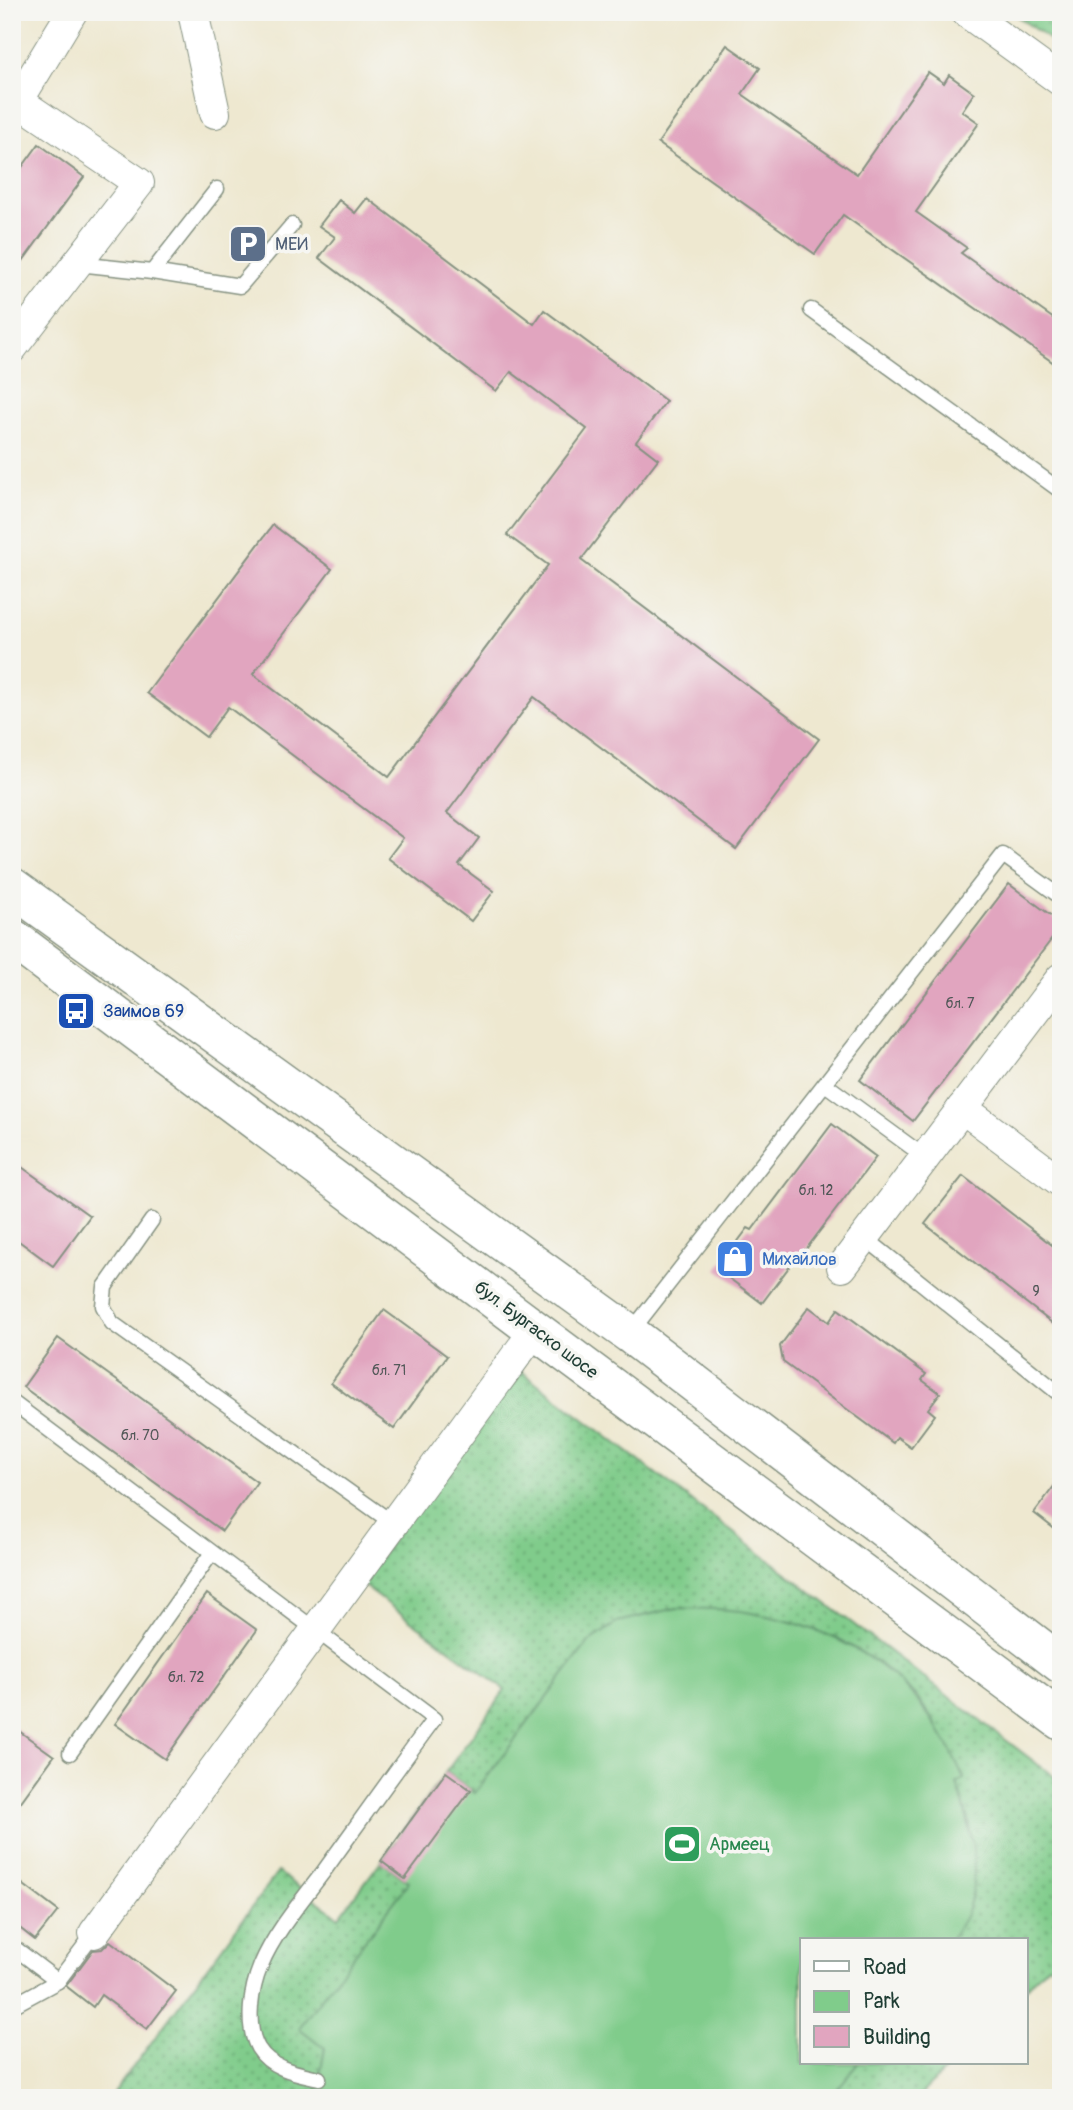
<svg xmlns="http://www.w3.org/2000/svg" width="1073" height="2110" font-family="Pangolin,sans-serif">
<style>
.grass{fill:url(#grass-dots);stroke:#508460;stroke-width:2}
.green{fill:#80cc8b;stroke:#508460;stroke-width:2}
.building{fill:#e1a5bf}
.lines{fill:none;stroke-linecap:round;stroke-linejoin:round}
.lane-casing{stroke:#869282;stroke-width:17}
.street-casing{stroke:#869282;stroke-width:32}
.secondary-casing{stroke:#869282;stroke-width:41}
.lane{stroke:#fff;stroke-width:14}
.street{stroke:#fff;stroke-width:30}
.secondary{stroke:#fff;stroke-width:38}
.labels{text-anchor:middle;dominant-baseline:central;stroke-width:7;stroke-linejoin:round;paint-order:stroke}
.number-label{font-size:14px;fill:#505757}
.service-label{font-size:18px;fill:#4e5e75;stroke:#f6f6f2;text-anchor:start}
.transit-label{font-size:18px;fill:#164399;stroke:#f6f6f2;text-anchor:start}
.shop-label{font-size:18px;fill:#366cbe;stroke:#f6f6f2;text-anchor:start}
.street-label{font-size:18px;fill:#1f3d34;stroke:#f6f6f2}
.leisure-label{font-size:18px;fill:#27864d;stroke:#f6f6f2;text-anchor:start}
</style>
<defs>
<pattern id="grass-dots" width="8" height="8" patternUnits="userSpaceOnUse" patternTransform="scale(1.75)"><rect width="8" height="8" fill="#80cc8b"/><path d="M2 2h.1M6 6h.1" fill="none" stroke="#68a772" stroke-width="1.8" stroke-linecap="round"/></pattern>
</defs>
<rect width="100%" height="100%" fill="#f6f6f2"/>
<filter id="ink" filterUnits="userSpaceOnUse"><feTurbulence type="fractalNoise" baseFrequency=".0143" numOctaves="2"/><feDisplacementMap in="SourceGraphic" scale="14" xChannelSelector="R" yChannelSelector="G"/><feConvolveMatrix kernelMatrix="1 2 1 2 8 2 1 2 1" color-interpolation-filters="sRGB"/></filter>
<filter id="wash" filterUnits="userSpaceOnUse"><feTurbulence type="fractalNoise" baseFrequency=".00686" numOctaves="4" result="noise"/><feDisplacementMap in="SourceGraphic" scale="28" xChannelSelector="R" yChannelSelector="G"/><feGaussianBlur stdDeviation="1.57" result="paint"/><feColorMatrix in="noise" values="0 0 0 0 0 0 0 0 0 0 0 0 0 0 0 0 0 1.4 0 .05"/><feComposite in="paint" operator="in"/></filter>
<g filter="url(#wash)">
<rect width="100%" height="100%" fill="#eee8d0"/>
<g class="grass">
<polygon points="1011,12 1061,12 1061,48"/>
<polygon points="517,1368 1061,1782 1061,1969 1048,1965 1026,1988 1026,1940 950,1940 965,1915 972,1896 970,1826 957,1783 964,1778 936,1725 917,1697 882,1666 861,1652 839,1639 792,1622 677,1608 618,1622 588,1643 475,1793 446,1772 505,1690 361,1584"/>
<polygon points="381,1861 409,1882 300,2027 325,2048 316,2098 110,2098 278,1872 339,1917"/>
<polygon points="858,2063 952,2063 917,2098 830,2098"/>
</g>
<path class="green" d="M677,1608C700,1609 724,1608 746,1612C851,1629 923,1680 964,1779L957,1783C970,1824 982,1870 967,1912C963,1922 956,1931 950,1940H802V2063H858L830,2098H316L325,2048L299,2028L409,1882L381,1861L446,1772L475,1793L588,1643L618,1622Z"/>
<g id="blocks">
<g class="building">
<polygon points="727,45 760,68 742,94 857,174 928,72 944,83 949,75 974,93 962,111 979,123 916,212 967,248 961,253 1061,324 1061,368 843,215 815,254 658,143"/>
<polygon points="39,144 84,177 12,276 12,181"/>
<polygon points="367,198 534,324 544,310 666,401 636,442 658,459 581,560 819,739 736,849 534,697 447,813 479,838 459,865 494,891 471,921 388,858 403,838 228,707 206,737 147,693 273,525 332,569 253,674 389,777 548,565 507,535 587,429 511,372 496,391 319,258 335,237 319,226 339,200 355,213"/>
<polygon points="1009,884 1061,923 1061,927 913,1121 860,1080"/>
<polygon points="832,1124 876,1157 800,1257 798,1255 762,1303 717,1269 748,1228 752,1230"/>
<polygon points="12,1160 90,1216 53,1266 12,1236"/>
<polygon points="963,1176 1061,1252 1061,1330 925,1224"/>
<polygon points="809,1307 829,1322 838,1309 926,1374 922,1380 940,1393 928,1409 935,1415 911,1447 897,1437 893,1443 783,1362 780,1346"/>
<polygon points="384,1310 447,1356 394,1429 331,1383"/>
<polygon points="58,1338 257,1482 222,1531 23,1387"/>
<polygon points="1061,1477 1061,1534 1034,1513"/>
<polygon points="207,1594 257,1630 165,1759 115,1724"/>
<polygon points="12,1726 54,1756 12,1814"/>
<polygon points="446,1772 471,1790 405,1879 381,1861"/>
<polygon points="12,1876 58,1911 35,1940 12,1922"/>
<polygon points="110,1941 176,1991 147,2029 101,1995 93,2007 66,1986 93,1950 102,1949"/>
</g>
</g>
</g>
<g filter="url(#ink)">
<use href="#blocks" fill-opacity="0" stroke="#869282" stroke-width="2"/>
<g class="lines">
<defs>
<g id="lane">
<polyline points="78,264 152,272 240,286 292,225"/>
<polyline points="152,272 217,189"/>
<polyline points="811,310 1061,491"/>
<polyline points="825,1084 925,1157"/>
<polyline points="152,1220 105,1287 103,1306 112,1323 394,1524"/>
<polyline points="864,1237 1061,1395"/>
<polyline points="630,1333 1003,855 1061,897"/>
<path d="M12,1402L434,1719C397,1769 360,1821 324,1871C303,1899 274,1933 261,1965C251,1989 245,2025 258,2048C271,2069 296,2073 319,2078"/>
<polyline points="70,1753 211,1554"/>
<polyline points="12,1946 58,1981 94,1933"/>
<polyline points="12,2006 58,1981"/>
<polyline points="12,2097 13,2098"/>
</g>
<g id="street">
<polyline points="193,12 215,113"/>
<polyline points="966,12 1061,81"/>
<polyline points="12,97 139,183 12,348"/>
<polyline points="18,101 72,12"/>
<polyline points="962,1108 1061,1182"/>
<polyline points="842,1267 1061,978"/>
<polyline points="94,1933 535,1330"/>
</g>
<g id="secondary">
<polyline points="12,887 630,1334 1061,1664"/>
<polyline points="12,938 535,1330 1061,1721"/>
</g>
</defs>
<use href="#lane" class="lane-casing"/>
<use href="#street" class="street-casing"/>
<use href="#secondary" class="secondary-casing"/>
<use href="#lane" class="lane"/>
<use href="#street" class="street"/>
<use href="#secondary" class="secondary"/>
</g>
</g>
<defs>
<symbol id="parking-square" viewBox="-11 -11 22 22"><rect x="-9" y="-9" width="18" height="18" rx="4" fill="#5c6f8a" stroke="#f6f6f2"/><path d="M-3.5-5.5H1a3.5 3.5 0 0 1 0 7H-1V5.5H-3.5ZM-1-3.4V-.6H.8a1.4 1.4 0 0 0 0-2.8Z" fill="#fff"/></symbol>
<symbol id="bus-square" viewBox="-11 -11 22 22"><rect x="-9" y="-9" width="18" height="18" rx="4" fill="#1a4fb4" stroke="#f6f6f2"/><path d="M-5-6H5V4H4V6H2V4H-2V6H-4V4H-5ZM-3.5-4V0h7V-4ZM-3.5 1.2v1.5H-2V1.2ZM2 1.2v1.5H3.5V1.2Z" fill="#fff"/></symbol>
<symbol id="shop-square" viewBox="-11 -11 22 22"><rect x="-9" y="-9" width="18" height="18" rx="4" fill="#3f7fe0" stroke="#f6f6f2"/><path d="M-5-2.5h2.3a2.7 3.5 0 0 1 5.4 0H5L5.5 6h-11ZM-1.5-2.5h3a1.5 2.3 0 0 0-3 0Z" fill="#fff"/></symbol>
<symbol id="stadium-square" viewBox="-11 -11 22 22"><rect x="-9" y="-9" width="18" height="18" rx="4" fill="#2e9e5b" stroke="#f6f6f2"/><path d="M0-5a6.5 5 0 1 0 0 10a6.5 5 0 1 0 0-10ZM-3.5-1.8h7v3.6h-7Z" fill="#fff"/></symbol>
</defs>
<g fill-rule="evenodd">
<use href="#parking-square" x="226" y="222" width="44" height="44"/>
<use href="#bus-square" x="54" y="989" width="44" height="44"/>
<use href="#shop-square" x="713" y="1237" width="44" height="44"/>
<use href="#stadium-square" x="660" y="1822" width="44" height="44"/>
</g>
<g class="labels">
<g class="number-label">
<text x="960" y="1003">бл. 7</text>
<text x="816" y="1190">бл. 12</text>
<text x="1036" y="1291">9</text>
<text x="389" y="1370">бл. 71</text>
<text x="140" y="1435">бл. 70</text>
<text x="186" y="1677">бл. 72</text>
</g>
<g class="service-label">
<text x="275" y="244">МЕИ</text>
</g>
<g class="transit-label">
<text x="103" y="1011">Заимов 69</text>
</g>
<g class="shop-label">
<text x="762" y="1259">Михайлов</text>
</g>
<g class="street-label">
<text transform="translate(536 1330) rotate(37)">бул. Бургаско шосе</text>
</g>
<g class="leisure-label">
<text x="709" y="1844">Армеец</text>
</g>
</g>
<rect width="1073" height="2110" fill="none" stroke="#f6f6f2" stroke-width="42"/>
<rect x="800" y="1938" width="228" height="126" fill="#f6f6f2" stroke="#a0aca6" stroke-width="2"/>
<rect x="814" y="1961" width="35" height="10" fill="#ffffff" stroke="#a0aca6" stroke-width="2"/>
<text x="863" y="1974" font-size="21" fill="#1f3d34">Road</text>
<rect x="814" y="1991" width="35" height="21" fill="#80cc8b" stroke="#a0aca6" stroke-width="2"/>
<text x="863" y="2008" font-size="21" fill="#1f3d34">Park</text>
<rect x="814" y="2026" width="35" height="21" fill="#e1a5bf" stroke="#a0aca6" stroke-width="2"/>
<text x="863" y="2044" font-size="21" fill="#1f3d34">Building</text>
</svg>
